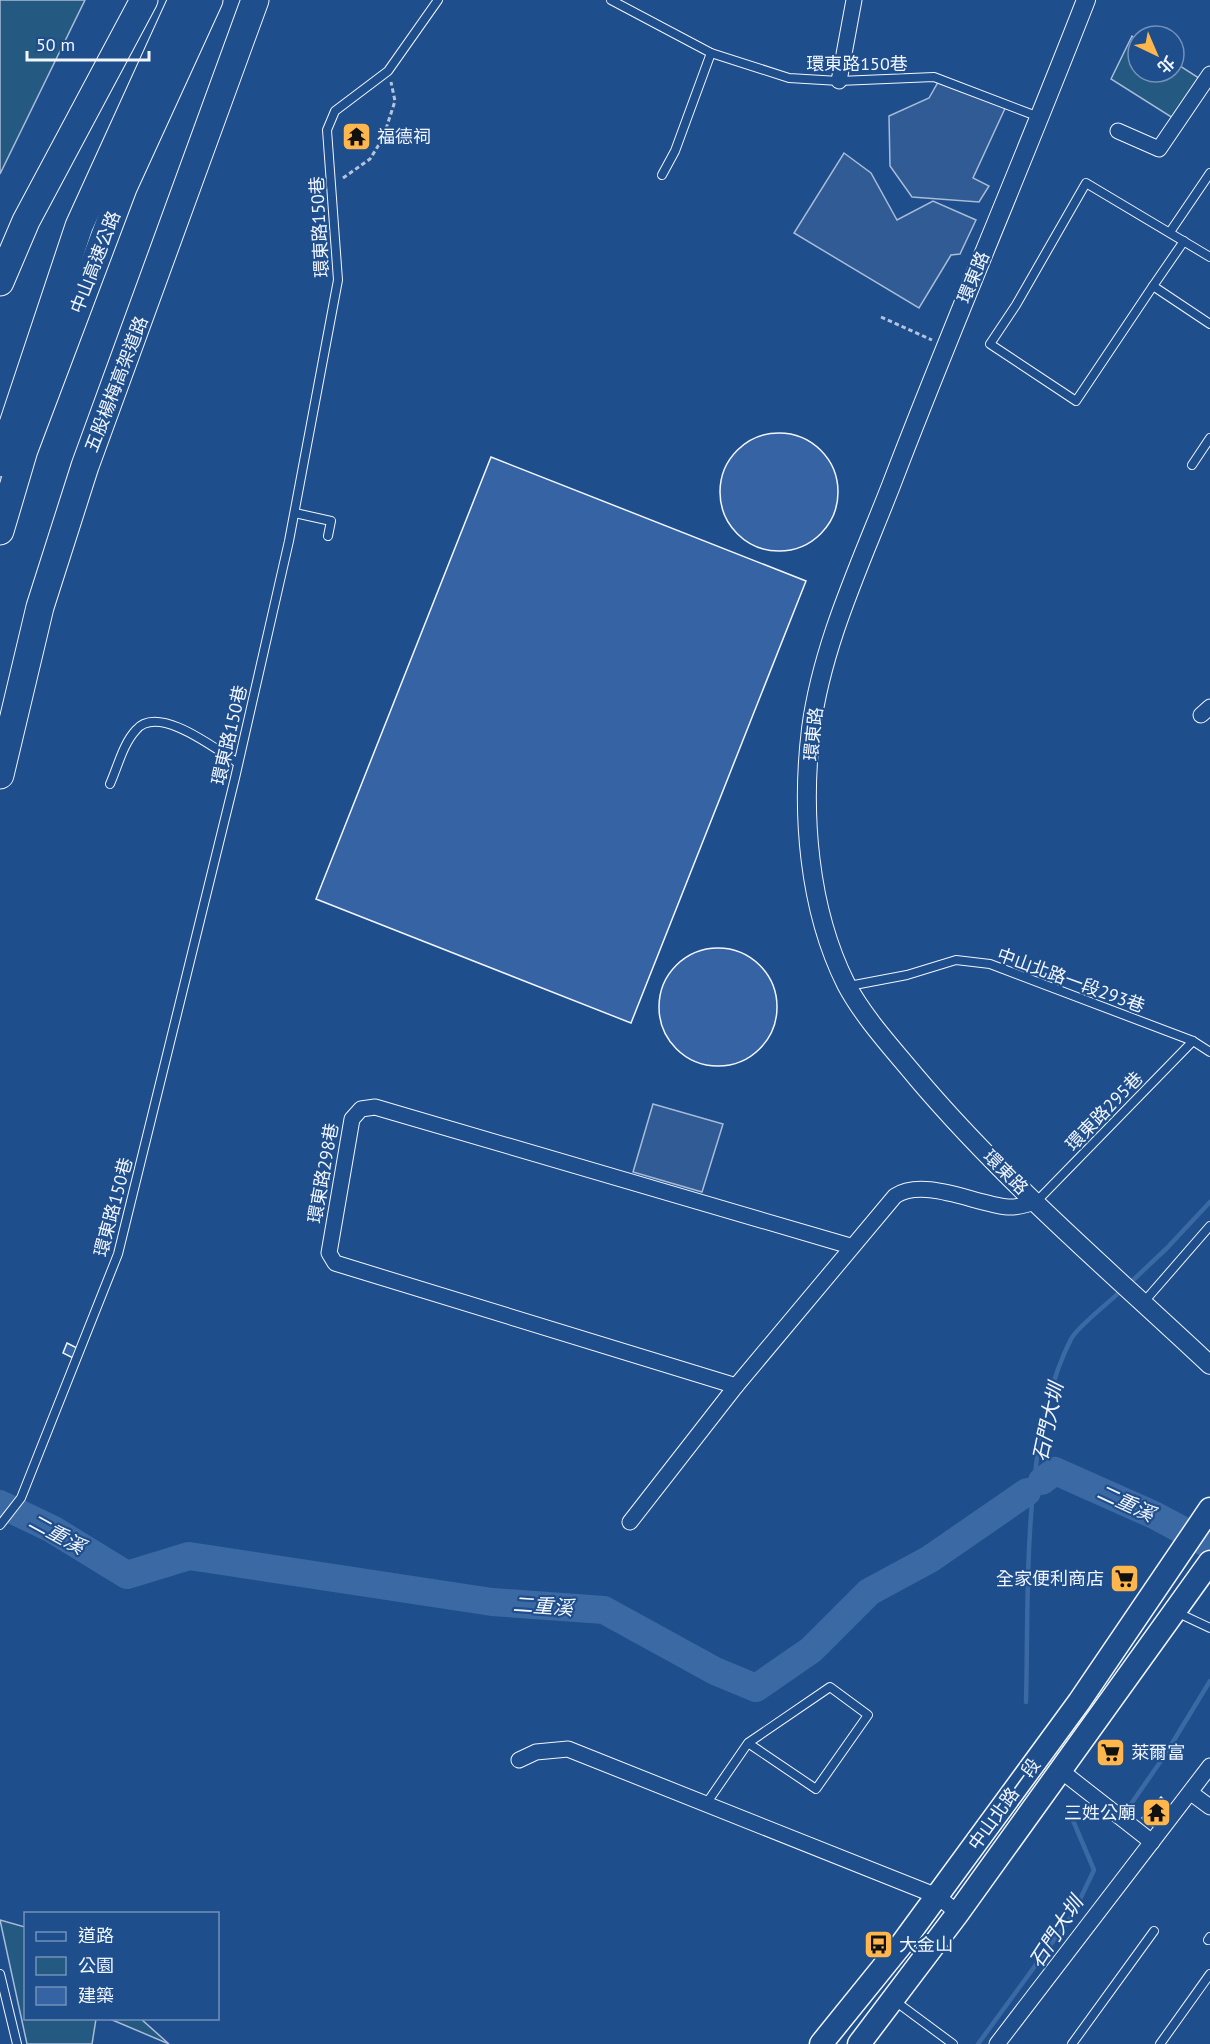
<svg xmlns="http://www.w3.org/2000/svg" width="1210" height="2044" font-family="'PT Sans','Noto Sans TC',sans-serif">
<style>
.green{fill:#245a82;stroke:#a8bbd7;stroke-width:1.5}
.parking{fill:#305b95;stroke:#a8bbd7;stroke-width:1.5}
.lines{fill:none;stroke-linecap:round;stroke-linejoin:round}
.stream{stroke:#3b69a3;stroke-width:4.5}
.river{stroke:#3b69a3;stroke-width:28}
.building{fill:#3563a3;stroke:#f2f6ff;stroke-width:1.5}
.service-casing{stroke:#f2f6ff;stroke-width:10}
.minor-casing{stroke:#f2f6ff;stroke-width:17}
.tertiary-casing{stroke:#f2f6ff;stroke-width:20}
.primary-casing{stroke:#f2f6ff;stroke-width:25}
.motorway-casing{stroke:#f2f6ff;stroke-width:29}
.path{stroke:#b3c4dc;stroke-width:3;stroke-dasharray:4.5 3;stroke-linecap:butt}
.service{stroke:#1f4e8c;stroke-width:8}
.minor{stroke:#1f4e8c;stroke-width:15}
.tertiary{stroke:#1f4e8c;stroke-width:18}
.primary{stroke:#1f4e8c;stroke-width:22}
.motorway{stroke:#1f4e8c;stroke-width:27}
.labels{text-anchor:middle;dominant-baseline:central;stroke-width:4.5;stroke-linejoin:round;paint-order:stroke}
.street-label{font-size:18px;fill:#f2f6ff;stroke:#1f4e8c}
.poi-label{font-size:18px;fill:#f2f6ff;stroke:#1f4e8c;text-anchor:start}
.water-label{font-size:20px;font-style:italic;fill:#f2f6ff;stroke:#1f4e8c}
</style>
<rect width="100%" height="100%" fill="#1f4e8c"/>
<g class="green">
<polygon points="0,0 85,0 0,174"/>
<polygon points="1132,36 1138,40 1138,72 1174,72 1174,62 1202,80 1176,120 1111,79"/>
<polygon points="0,1920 25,1927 26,2018 96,2019 92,2044 27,2044"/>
<polygon points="110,2019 141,2019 169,2044"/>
</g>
<g class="parking">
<polygon points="941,77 1008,102 973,178 989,186 979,202 912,197 890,166 889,116 929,98"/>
<polygon points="844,153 871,173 897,220 933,201 976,220 960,254 951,255 919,308 794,233"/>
<polygon points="653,1104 723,1124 702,1192 633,1172"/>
</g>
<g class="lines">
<g class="stream">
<polyline points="1130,1283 1167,1248 1210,1202"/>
<path d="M1026,1702C1029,1594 1021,1437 1071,1339C1078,1326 1111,1301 1123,1289"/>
<polyline points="1131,1804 1165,1755 1210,1681"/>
<polyline points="978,2044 1073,1914 1094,1870 1069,1811"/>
</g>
<g class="river">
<polyline points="1042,1481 1055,1471 1154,1515 1210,1545"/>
<polyline points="0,1504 52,1529 127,1575 189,1556 492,1602 604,1610 715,1671 756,1688 811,1650 869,1592 930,1559 1027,1492"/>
</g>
</g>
<g class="building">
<polygon points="353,129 364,134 360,143 348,138"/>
<circle cx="779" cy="492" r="59"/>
<polygon points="491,457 806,581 631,1023 316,899"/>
<circle cx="718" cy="1007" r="59"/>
<polygon points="67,1343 77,1348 73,1358 63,1353"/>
<polygon points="1161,1797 1171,1807 1153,1827 1142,1818"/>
</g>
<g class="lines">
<defs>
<g id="service">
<polyline points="611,0 711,53 789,78 839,81 934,77 1039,117"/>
<polyline points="662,175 675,151 711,53"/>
<polyline points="1170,232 1210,173"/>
<polyline points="1184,241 1153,286 1210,324"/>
<polyline points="1153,286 1076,401 990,344 1016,305 1086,183 1210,257"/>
<polyline points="1192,465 1210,438"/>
<polyline points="295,513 331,521 328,536"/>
<path d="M110,784C118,766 123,744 136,730C158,703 217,750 238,763"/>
<polyline points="849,986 907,975 956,960 990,964 1193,1041 1210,1052"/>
<polyline points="1036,1202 1193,1041"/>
<polyline points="1143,1303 1210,1226"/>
<polyline points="0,1525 21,1498 118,1254 235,778 289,541 338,280 327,130 335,111 388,71 438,0"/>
<polyline points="1176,1612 1210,1628"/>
<polyline points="706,1804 748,1743 816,1789 868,1715 830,1687 748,1743"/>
<polyline points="1208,1940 1210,1937"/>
<polyline points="0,1974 17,2044"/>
<polyline points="895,2001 953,2044"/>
<polyline points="1072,2044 1154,1931"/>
<polyline points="1160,2044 1210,1974"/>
</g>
<g id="minor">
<polyline points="839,81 854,0"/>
<polyline points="1118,131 1159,149 1210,74"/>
<polyline points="1201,715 1210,707"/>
<polyline points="736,1386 335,1263 329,1253 352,1119 361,1109 375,1107 850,1246"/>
<path d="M630,1522L736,1386L895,1196C924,1177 975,1204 1008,1207C1017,1208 1027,1204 1036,1202"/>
<polyline points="519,1760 536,1752 568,1749 937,1896 958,1913"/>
<polyline points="1060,1770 1152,1842"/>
<polyline points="1191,1793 1210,1807"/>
<polyline points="997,2044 1210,1766"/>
</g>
<path id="tertiary" d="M1086,0C1023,162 954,321 892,483C861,563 822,644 811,729C801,812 808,908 846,984C864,1018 893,1049 917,1078C1005,1182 1111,1272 1210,1365"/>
<g id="primary">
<polyline points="821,2044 901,1945 1079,1702 1210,1509"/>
<polyline points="859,2044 958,1913 1210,1562"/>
</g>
<g id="motorway">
<polyline points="0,282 26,221 144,0"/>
<polyline points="0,463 79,226 182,0"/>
<polyline points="0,531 24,450 123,188 209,0"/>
<polyline points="0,775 40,607 85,466 255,0"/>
</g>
</defs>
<use href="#service" class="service-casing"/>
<use href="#minor" class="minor-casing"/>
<use href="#tertiary" class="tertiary-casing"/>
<use href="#primary" class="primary-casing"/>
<use href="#motorway" class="motorway-casing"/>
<g class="path">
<polyline points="343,178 370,159 383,138 395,101 391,82"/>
<polyline points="881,317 932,340"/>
</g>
<use href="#service" class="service"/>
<use href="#minor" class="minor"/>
<use href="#tertiary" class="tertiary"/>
<use href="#primary" class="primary"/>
<use href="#motorway" class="motorway"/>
</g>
<defs>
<symbol id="temple-square" viewBox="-11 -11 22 22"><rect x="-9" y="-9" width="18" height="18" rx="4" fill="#ffb74d" stroke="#1f4e8c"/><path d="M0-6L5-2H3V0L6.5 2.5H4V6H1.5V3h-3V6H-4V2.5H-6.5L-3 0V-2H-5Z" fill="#111"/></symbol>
<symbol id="supermarket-square" viewBox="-11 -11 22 22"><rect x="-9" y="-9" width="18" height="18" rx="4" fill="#ffb74d" stroke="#1f4e8c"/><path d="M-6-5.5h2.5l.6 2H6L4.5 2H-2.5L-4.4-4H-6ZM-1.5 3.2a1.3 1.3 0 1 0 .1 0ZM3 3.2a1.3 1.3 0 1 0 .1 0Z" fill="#111"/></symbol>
<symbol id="bus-square" viewBox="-11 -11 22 22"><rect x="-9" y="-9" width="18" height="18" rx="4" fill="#ffb74d" stroke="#1f4e8c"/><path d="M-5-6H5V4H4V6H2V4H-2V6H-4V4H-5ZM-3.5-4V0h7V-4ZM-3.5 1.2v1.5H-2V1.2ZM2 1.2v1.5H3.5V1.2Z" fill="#111"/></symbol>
</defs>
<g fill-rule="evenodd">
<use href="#temple-square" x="340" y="120" width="33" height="33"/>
<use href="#supermarket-square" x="1108" y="1562" width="33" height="33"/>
<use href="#supermarket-square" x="1094" y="1736" width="33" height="33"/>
<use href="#temple-square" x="1140" y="1796" width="33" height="33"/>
<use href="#bus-square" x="862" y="1928" width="33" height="33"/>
</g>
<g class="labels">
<g class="street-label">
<text x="857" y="63">環東路150巷</text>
<text transform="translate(319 227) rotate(-93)">環東路150巷</text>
<text transform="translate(95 262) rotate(-69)">中山高速公路</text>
<text transform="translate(973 277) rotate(-67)">環東路</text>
<text transform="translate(116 384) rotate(-69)">五股楊梅高架道路</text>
<text transform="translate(813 734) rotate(-84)">環東路</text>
<text transform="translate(229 735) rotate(-77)">環東路150巷</text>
<text transform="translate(1071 980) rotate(20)">中山北路一段293巷</text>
<text transform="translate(1104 1111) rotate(-46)">環東路295巷</text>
<text transform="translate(1006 1172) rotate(45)">環東路</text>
<text transform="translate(323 1173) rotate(-80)">環東路298巷</text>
<text transform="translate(113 1207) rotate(-75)">環東路150巷</text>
<text transform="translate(1004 1804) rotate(-54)">中山北路一段</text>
</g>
<g class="poi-label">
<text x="377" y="136">福德祠</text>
<text x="1104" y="1578" text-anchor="end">全家便利商店</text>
<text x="1131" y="1752">萊爾富</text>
<text x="1136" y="1812" text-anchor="end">三姓公廟</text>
<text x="899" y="1944">大金山</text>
</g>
<g class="water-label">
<text transform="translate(1048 1422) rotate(-78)">石門大圳</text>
<text transform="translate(1126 1503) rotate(25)">二重溪</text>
<text transform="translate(57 1534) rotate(29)">二重溪</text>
<text transform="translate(543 1606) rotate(4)">二重溪</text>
<text transform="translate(1056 1932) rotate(-57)">石門大圳</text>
</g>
</g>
<rect x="24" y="1912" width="195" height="108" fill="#1f4e8c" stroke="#7391ba" stroke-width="1.5"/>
<rect x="36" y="1932" width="30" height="9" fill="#1f4e8c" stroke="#7391ba" stroke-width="1.5"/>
<text x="78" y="1942" font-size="18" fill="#f2f6ff">道路</text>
<rect x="36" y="1957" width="30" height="18" fill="#245a82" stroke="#7391ba" stroke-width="1.5"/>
<text x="78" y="1972" font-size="18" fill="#f2f6ff">公園</text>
<rect x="36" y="1987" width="30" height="18" fill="#3563a3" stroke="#7391ba" stroke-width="1.5"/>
<text x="78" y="2002" font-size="18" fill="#f2f6ff">建築</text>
<g transform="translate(1156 54) rotate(136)"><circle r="28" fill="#1f4e8c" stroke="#7391ba" stroke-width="1.5"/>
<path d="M0-4.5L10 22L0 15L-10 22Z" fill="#ffb74d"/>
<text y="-9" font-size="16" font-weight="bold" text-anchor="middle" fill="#f2f6ff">北</text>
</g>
<path d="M27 51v9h122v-9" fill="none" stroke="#f2f6ff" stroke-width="3"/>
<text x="36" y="51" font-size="18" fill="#f2f6ff" stroke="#1f4e8c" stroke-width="4.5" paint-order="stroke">50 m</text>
</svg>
